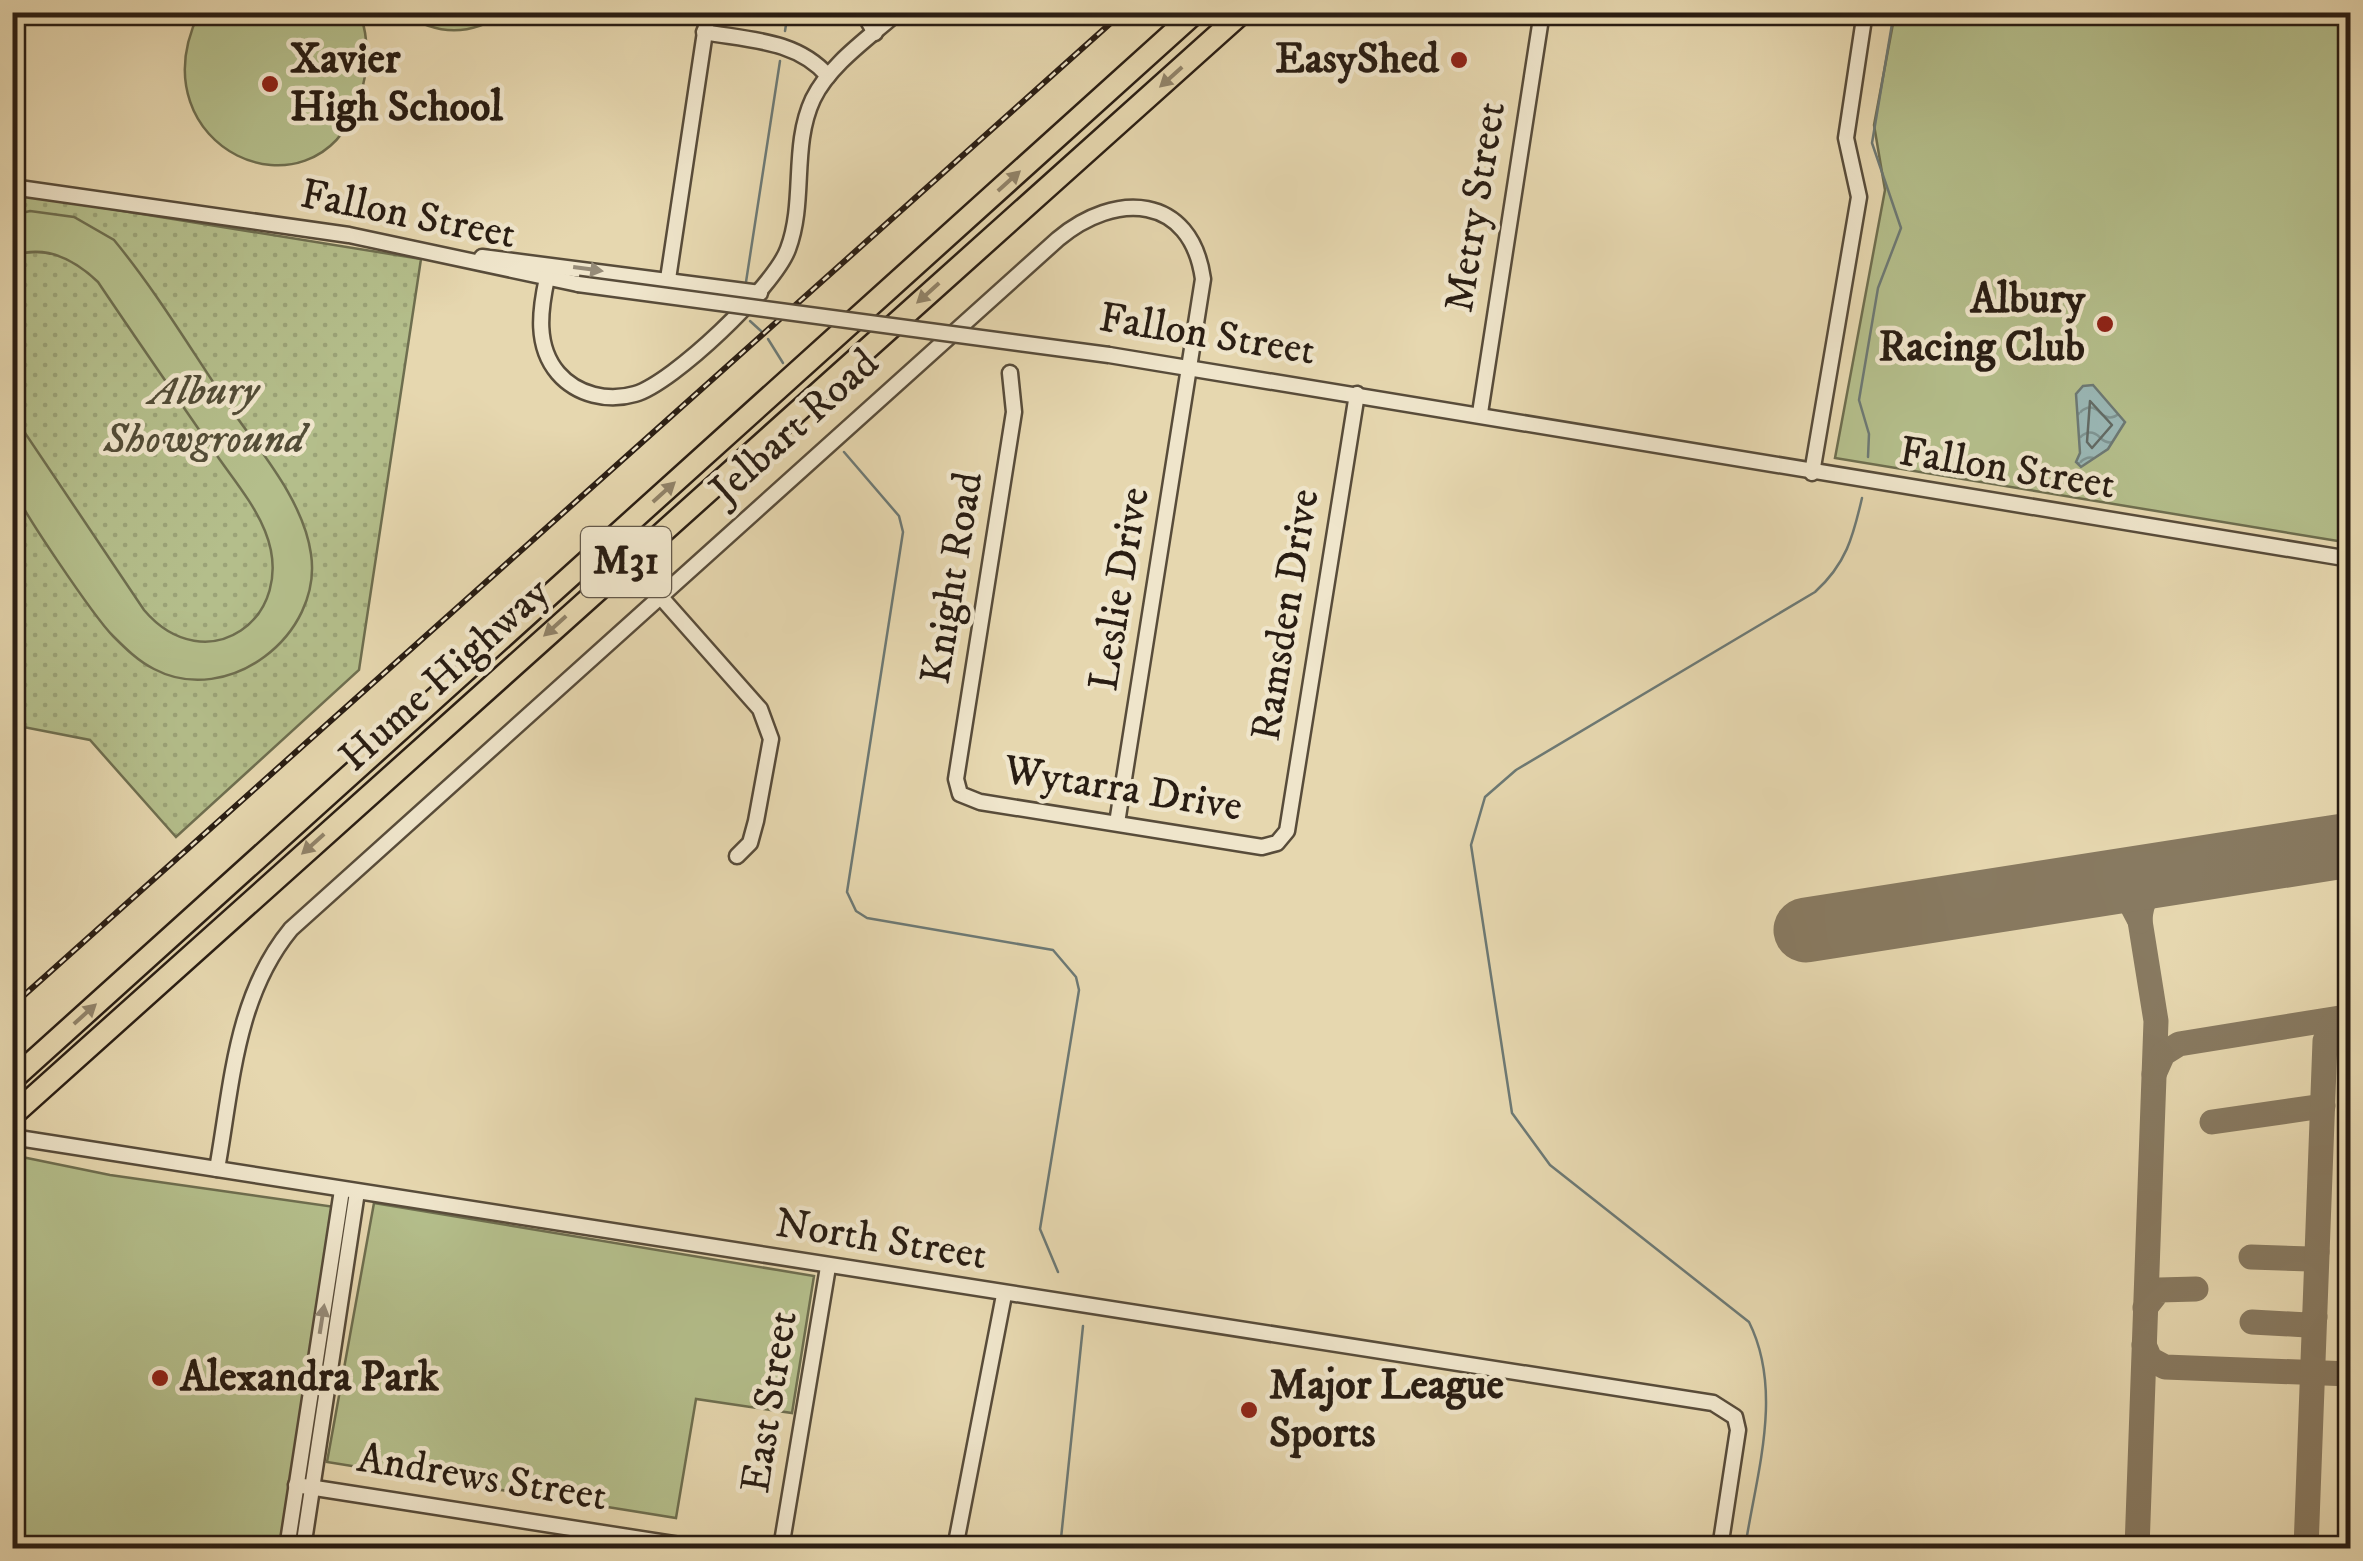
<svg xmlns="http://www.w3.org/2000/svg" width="2363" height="1561" font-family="'IM FELL DW Pica',serif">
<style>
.green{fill:url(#green-dots);stroke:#6e6e4f;stroke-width:2.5}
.pitch{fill:#b4be8b;stroke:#6e6e4f;stroke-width:2.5}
.water{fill:url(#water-waves);stroke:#6d7974;stroke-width:2.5}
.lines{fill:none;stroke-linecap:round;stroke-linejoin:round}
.shore{stroke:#626a64;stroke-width:2.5}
.stream{stroke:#6d7974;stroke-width:2.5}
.taxiway{stroke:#887a61;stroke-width:25}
.runway{stroke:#887a61;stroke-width:65}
.minor-casing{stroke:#584c3a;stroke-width:19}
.highway-casing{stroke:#291d13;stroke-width:25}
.minor{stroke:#efe5cb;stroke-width:14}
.highway{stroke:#e6d7af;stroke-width:20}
.rail-casing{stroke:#291d13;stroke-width:6}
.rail{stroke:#efe5cb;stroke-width:2.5;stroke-dasharray:8;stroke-linecap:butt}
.minor-bridge-casing{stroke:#584c3a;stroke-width:19;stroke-linecap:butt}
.minor-bridge{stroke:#efe5cb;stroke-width:14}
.oneway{fill:#918369}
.oneway2{fill:#968b78}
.poi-dot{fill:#8f2418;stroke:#efe5cb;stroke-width:4}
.labels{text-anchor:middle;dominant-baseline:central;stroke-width:9;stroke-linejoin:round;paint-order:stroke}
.shield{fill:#efe5cb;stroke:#64594a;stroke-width:2.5}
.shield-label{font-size:40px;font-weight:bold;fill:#291d13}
.poi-label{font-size:42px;font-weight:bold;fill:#291d13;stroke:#efe5cb;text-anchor:start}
.street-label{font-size:42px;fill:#291d13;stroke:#efe5cb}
.park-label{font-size:42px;font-style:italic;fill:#534d37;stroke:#efe5cb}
</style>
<defs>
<pattern id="green-dots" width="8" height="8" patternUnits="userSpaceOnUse" patternTransform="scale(2.5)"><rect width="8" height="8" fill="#b4be8b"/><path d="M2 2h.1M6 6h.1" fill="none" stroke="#9ba377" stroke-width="1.8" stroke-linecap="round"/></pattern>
<pattern id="water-waves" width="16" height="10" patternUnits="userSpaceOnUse" patternTransform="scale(2.5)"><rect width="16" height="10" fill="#9ab7b5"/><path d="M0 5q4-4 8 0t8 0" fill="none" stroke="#7e9492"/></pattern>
</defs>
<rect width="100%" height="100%" fill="#e6d7af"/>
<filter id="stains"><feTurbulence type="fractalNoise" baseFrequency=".002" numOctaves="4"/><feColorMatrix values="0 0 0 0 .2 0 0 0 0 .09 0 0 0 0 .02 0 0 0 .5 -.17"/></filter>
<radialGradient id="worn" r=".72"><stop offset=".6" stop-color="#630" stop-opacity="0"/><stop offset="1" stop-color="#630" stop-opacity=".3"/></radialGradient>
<polygon class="green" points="12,193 421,259 359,670 176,837 90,740 13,725"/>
<g class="pitch">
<path d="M199,13H360C370,42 368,74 358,103C313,228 134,148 199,13Z"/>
<path d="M403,13H505C471,36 437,36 403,13Z"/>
<polygon points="1895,13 2350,13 2350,543 1835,458 1885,190 1874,125"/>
<path d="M30,211L74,217L114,240C156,291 190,348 227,403C257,448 303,498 311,554C323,635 228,708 154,669C138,661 125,648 113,636C96,619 15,502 12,484C9,462 12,437 13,415L144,610C206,683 300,618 265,531C253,501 229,474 211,447C173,392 135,337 98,282C74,259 46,244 13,256V215Z"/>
<polygon points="22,1157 110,1175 335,1207 281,1548 13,1548 12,1172"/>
<polygon points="374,1203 814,1276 792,1413 696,1399 676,1518 327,1462"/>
</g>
<polygon class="water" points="2093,385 2125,422 2108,449 2081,467 2076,462 2080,453 2076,394 2083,386"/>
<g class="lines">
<polygon class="shore" points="2090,401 2112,425 2092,448 2087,442"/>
<g class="stream">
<polyline points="785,31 788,12"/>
<polyline points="746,282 780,61"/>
<polyline points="750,321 761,331"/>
<polyline points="768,339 783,363"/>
<polyline points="844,452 899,516 903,532 847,892 856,911 867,918 1053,950 1076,977 1079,990 1040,1229 1058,1272"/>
<polyline points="1868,457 1869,434 1859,400 1878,288 1901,228 1872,143 1894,12"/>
<polyline points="1060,1548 1083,1326"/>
<path d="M1745,1548C1756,1475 1784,1392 1749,1322L1550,1165L1512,1113L1471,845L1485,797L1516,770L1815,592C1846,564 1853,537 1862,498"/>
</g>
<g class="taxiway">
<polyline points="2017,897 2108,888 2129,900 2140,921 2156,1021 2137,1548"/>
<path d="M2140,921C2141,865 2210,868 2251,861"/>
<polyline points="2154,1074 2163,1054 2179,1044 2346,1017"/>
<polyline points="2212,1122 2323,1106"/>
<polyline points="2251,1257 2310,1259 2317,1252"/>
<polyline points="2145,1308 2159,1290 2196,1289"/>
<polyline points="2252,1322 2307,1325 2315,1317"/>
<polyline points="2144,1345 2150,1359 2165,1367 2350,1374"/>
<polyline points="2306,1548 2325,1041 2330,1027 2343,1017"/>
</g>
<polyline class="runway" points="1806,930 2350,845"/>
<defs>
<g id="minor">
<polyline points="863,12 875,33"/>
<path d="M704,32C749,40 797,40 828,76"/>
<polyline points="12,187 349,235 578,284"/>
<polyline points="482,257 760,293"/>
<path d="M547,278C540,310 535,346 558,373C577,395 608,402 635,394C673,383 774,287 788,249C806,201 791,146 813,99C830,64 870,37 898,12"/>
<polyline points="668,279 708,12"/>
<polyline points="1109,355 2350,559"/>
<polyline points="1010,373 1014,412 956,779 960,794 980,802 1262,847 1277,843 1287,831 1357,394"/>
<polyline points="1480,413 1542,12"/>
<polyline points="1812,473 1859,197 1846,138 1865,12"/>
<polyline points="659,595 760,709 771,739 756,821 750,843 737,856"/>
<polyline points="12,1137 1713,1403 1735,1417 1738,1430 1720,1548"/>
<path d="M217,1169C232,1086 235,997 291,929L1058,239C1115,191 1191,194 1203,279L1117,823"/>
<polyline points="296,1485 699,1548"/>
<polyline points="287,1548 342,1190"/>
<polyline points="303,1548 357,1192"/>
<polyline points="781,1548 828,1267"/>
<polyline points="955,1548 1004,1295"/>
</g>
<g id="highway">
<polyline points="12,1080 1196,12"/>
<polyline points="12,1116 1243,12"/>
</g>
</defs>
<use href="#minor" class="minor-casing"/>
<use href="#highway" class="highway-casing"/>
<use href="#minor" class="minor"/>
<use href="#highway" class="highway"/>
<defs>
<polyline id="rail" points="12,1006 1123,12"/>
</defs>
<use href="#rail" class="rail-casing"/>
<use href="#rail" class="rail"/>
<defs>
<polyline id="minor-bridge" points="578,284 1109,355"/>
</defs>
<use href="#minor-bridge" class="minor-bridge-casing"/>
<use href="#minor-bridge" class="minor-bridge"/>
</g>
<defs><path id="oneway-solid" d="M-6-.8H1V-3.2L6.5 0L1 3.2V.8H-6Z" transform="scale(2.5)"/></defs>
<g class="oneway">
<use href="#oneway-solid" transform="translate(1171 77) rotate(138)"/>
<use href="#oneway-solid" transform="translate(1009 181) rotate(-42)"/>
<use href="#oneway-solid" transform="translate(928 293) rotate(138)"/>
<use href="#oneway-solid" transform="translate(664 492) rotate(-42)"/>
<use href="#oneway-solid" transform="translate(555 626) rotate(138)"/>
<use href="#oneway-solid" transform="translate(313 844) rotate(138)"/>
<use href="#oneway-solid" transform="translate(85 1014) rotate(-42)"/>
</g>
<g class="oneway2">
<use href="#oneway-solid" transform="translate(588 269) rotate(8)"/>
<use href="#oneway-solid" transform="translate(322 1319) rotate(-81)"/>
</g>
<g class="poi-dot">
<circle cx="1459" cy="60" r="10"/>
<circle cx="270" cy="84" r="10"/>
<circle cx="2105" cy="324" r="10"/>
<circle cx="160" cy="1378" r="10"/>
<circle cx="1249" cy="1410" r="10"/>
</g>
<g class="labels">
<rect class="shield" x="581" y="527" width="90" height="70" rx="8"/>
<g class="shield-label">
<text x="626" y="562">M31</text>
</g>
<g class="poi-label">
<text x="290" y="60">Xavier<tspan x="290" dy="48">High School</tspan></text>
<text x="1439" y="60" text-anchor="end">EasyShed</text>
<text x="2085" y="300" text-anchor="end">Albury<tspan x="2085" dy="48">Racing Club</tspan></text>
<text x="180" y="1378">Alexandra Park</text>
<text x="1269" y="1386">Major League<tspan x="1269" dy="48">Sports</tspan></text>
</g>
<g class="street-label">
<text transform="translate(1476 207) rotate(-81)">Metry Street</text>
<text transform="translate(408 215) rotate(11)">Fallon Street</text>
<text transform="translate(1207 335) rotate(9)">Fallon Street</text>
<text transform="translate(795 427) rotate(-42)">Jelbart Road</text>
<text transform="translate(2007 469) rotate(9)">Fallon Street</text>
<text transform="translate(953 578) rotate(-81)">Knight Road</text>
<text transform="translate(1120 589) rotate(-81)">Leslie Drive</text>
<text transform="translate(1286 615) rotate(-81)">Ramsden Drive</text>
<text transform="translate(445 675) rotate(-42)">Hume Highway</text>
<text transform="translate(1123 789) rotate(9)">Wytarra Drive</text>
<text transform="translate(881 1240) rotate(9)">North Street</text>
<text transform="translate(770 1402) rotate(-81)">East Street</text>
<text transform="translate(482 1478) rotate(9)">Andrews Street</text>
</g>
<g class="park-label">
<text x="204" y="392">Albury<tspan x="204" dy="48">Showground</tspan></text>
</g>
</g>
<rect width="2363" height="1561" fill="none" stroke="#e6d7af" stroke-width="50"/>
<rect x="15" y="15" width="2333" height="1531" fill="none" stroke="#291d13" stroke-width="5"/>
<rect x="25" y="25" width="2313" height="1511" fill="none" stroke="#291d13" stroke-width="2.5"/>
<rect width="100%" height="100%" filter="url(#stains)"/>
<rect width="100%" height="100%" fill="url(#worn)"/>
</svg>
